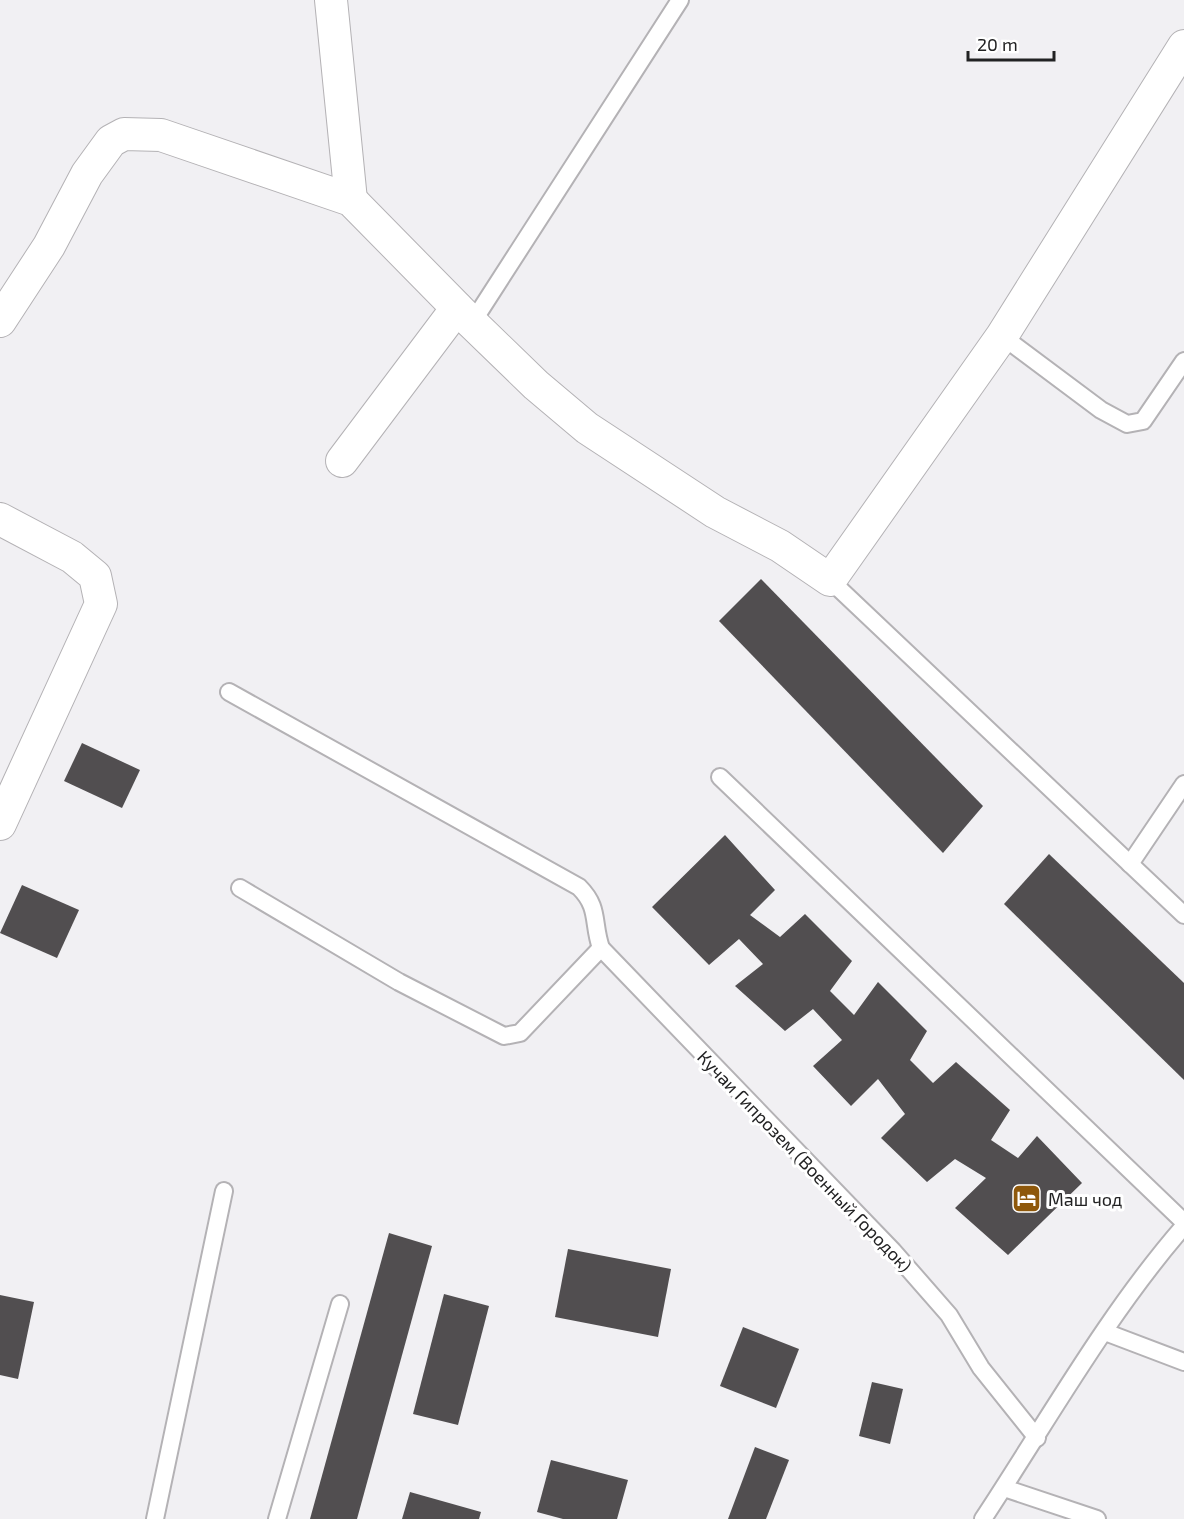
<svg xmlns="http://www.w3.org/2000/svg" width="1184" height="1519" font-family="'Exo 2',sans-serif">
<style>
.building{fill:#514e50}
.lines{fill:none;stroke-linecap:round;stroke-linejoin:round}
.lane-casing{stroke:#b4b2b5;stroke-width:20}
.street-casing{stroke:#b4b2b5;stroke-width:34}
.lane{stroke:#fff;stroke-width:16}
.street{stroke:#fff;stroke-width:32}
.labels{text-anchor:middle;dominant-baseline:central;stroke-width:6;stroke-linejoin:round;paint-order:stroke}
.street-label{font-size:18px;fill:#222223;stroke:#fff}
.poi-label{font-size:18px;fill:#222223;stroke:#fff;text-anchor:start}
</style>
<rect width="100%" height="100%" fill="#f1f0f3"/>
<g class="building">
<polygon points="761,579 983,806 943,853 719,621"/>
<polygon points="82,743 140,770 122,808 64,781"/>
<polygon points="725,835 775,890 750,915 780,937 805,914 852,961 830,991 854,1015 878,982 927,1031 910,1060 933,1083 956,1062 1010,1110 991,1140 1018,1158 1037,1136 1082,1183 1008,1255 955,1208 986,1178 955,1159 927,1182 881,1138 905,1114 878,1079 851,1106 813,1066 842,1040 813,1009 785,1031 735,986 763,964 739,939 709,965 652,907"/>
<polygon points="1049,854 1184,983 1184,1080 1004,904"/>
<polygon points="22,885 79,910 57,958 0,933"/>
<polygon points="389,1233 432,1246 357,1519 310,1519"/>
<polygon points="568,1249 671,1269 658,1337 555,1317"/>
<polygon points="444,1294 489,1306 458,1425 413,1414"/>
<polygon points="0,1295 34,1302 18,1379 0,1375"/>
<polygon points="743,1327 799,1349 776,1408 720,1386"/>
<polygon points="872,1382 903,1389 890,1444 859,1436"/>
<polygon points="755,1447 789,1460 766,1519 728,1519"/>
<polygon points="551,1460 628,1480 617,1519 563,1519 537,1512"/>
<polygon points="410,1492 481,1512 479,1519 402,1519"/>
</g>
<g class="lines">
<defs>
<g id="lane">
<polyline points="472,323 680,0"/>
<polyline points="1002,336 1101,410 1127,424 1143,421 1184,361"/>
<polyline points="830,580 1184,915"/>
<path d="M229,692L579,887C600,908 592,922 601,948L893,1251L949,1315L981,1368L1037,1438"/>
<polyline points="720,777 1184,1222"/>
<polyline points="1130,864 1184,784"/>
<polyline points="240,888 399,982 504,1036 520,1033 601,948"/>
<polyline points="1105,1332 1184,1362"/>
<polyline points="1004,1488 1097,1519"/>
<polyline points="155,1519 224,1191"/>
<polyline points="277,1519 340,1304"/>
<path d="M983,1519C1047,1422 1108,1313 1184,1226"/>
</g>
<g id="street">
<polyline points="331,0 351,200"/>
<polyline points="0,321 49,246 87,174 111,141 124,134 161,135 351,200 472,323 536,385 587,428 715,512 780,546 830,580 1002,336 1184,46"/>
<polyline points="342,461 457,308"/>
<polyline points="0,519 72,557 95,576 101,604 0,824"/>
</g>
</defs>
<use href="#lane" class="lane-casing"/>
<use href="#street" class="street-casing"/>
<use href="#lane" class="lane"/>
<use href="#street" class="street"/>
</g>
<defs>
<symbol id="hotel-square" viewBox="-11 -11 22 22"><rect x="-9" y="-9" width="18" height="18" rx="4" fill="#8e580b" stroke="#fff"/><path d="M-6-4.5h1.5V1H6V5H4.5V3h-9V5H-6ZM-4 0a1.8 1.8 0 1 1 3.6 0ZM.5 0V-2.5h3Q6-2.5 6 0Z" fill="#fff"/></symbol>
</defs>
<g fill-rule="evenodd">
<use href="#hotel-square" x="1010" y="1182" width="33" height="33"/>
</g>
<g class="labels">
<g class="street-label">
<text transform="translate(805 1161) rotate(46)">Кучаи Гипрозем (Военный Городок)</text>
</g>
<g class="poi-label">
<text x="1048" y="1199">Маш чод</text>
</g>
</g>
<path d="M968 51v9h86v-9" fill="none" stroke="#222223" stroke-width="3"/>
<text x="977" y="51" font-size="18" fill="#222223" stroke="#ffffff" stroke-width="4.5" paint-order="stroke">20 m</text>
</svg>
